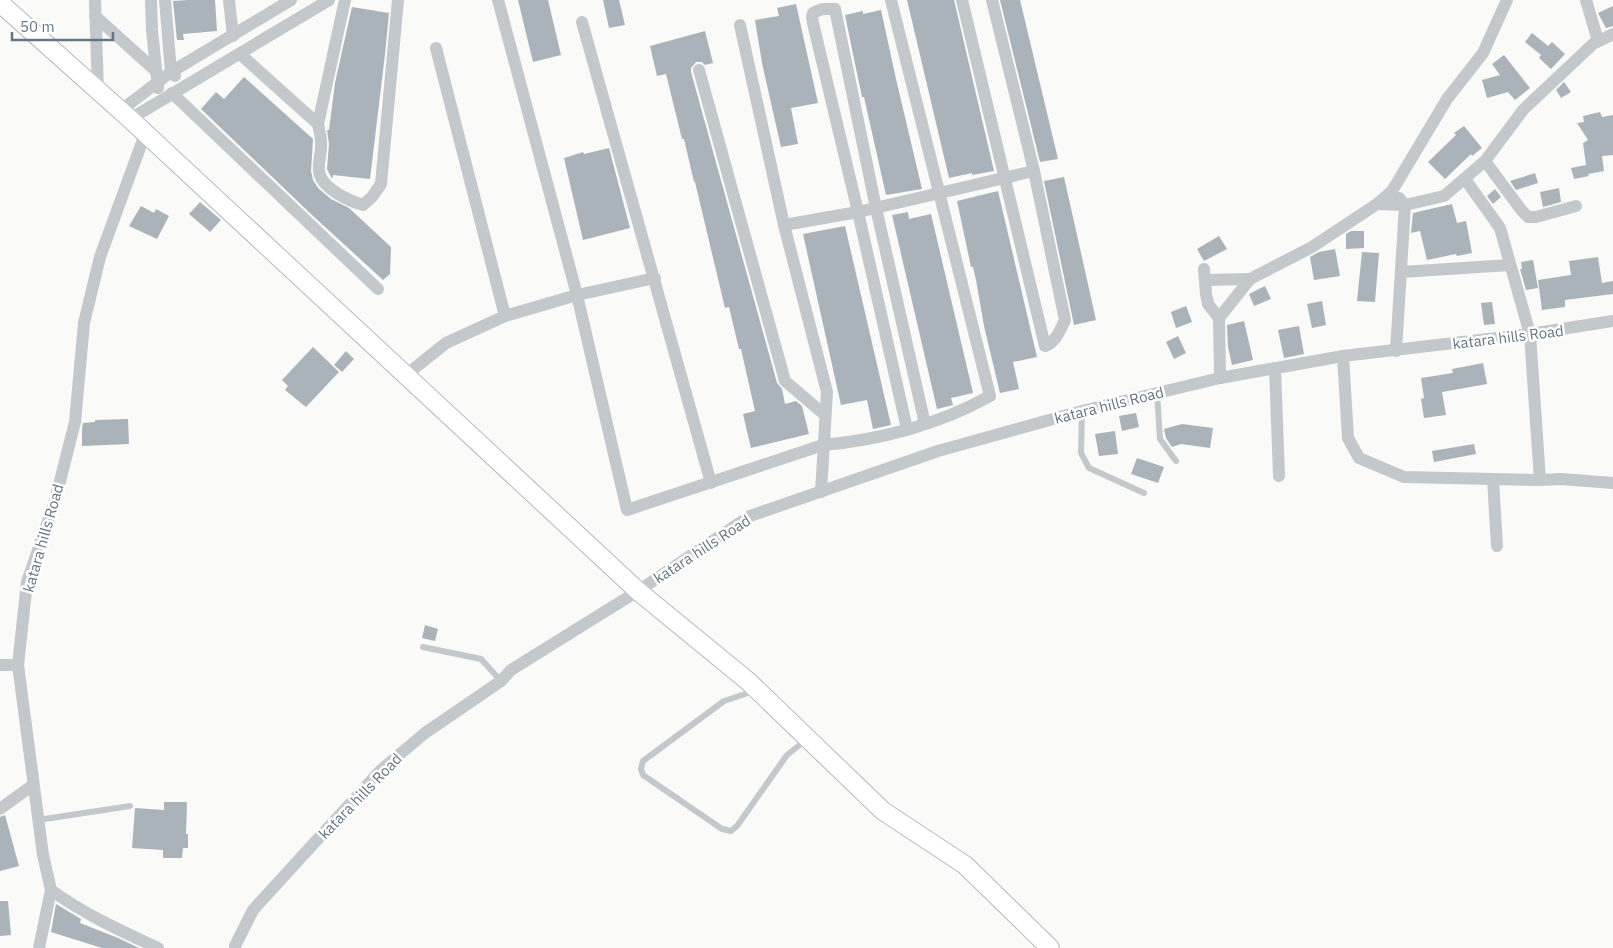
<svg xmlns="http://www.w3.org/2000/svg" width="1613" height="948" font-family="'IBM Plex Sans',sans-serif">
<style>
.building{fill:#aab3b9}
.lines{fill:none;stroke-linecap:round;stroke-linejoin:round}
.secondary-casing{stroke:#b3babf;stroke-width:20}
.service{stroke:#c3c8cc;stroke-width:6}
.minor{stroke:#c3c8cc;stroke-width:12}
.secondary{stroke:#fff;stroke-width:18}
.labels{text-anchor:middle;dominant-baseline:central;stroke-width:5;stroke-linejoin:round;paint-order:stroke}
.street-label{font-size:15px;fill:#657683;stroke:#fff}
</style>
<rect width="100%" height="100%" fill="#fafaf8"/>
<g class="building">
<polygon points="188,0 215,0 217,31 183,34 184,40 177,40 173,1"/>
<polygon points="518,0 548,0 561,55 533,62"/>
<polygon points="603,0 619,0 625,25 609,28"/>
<polygon points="907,0 954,0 994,171 972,175 972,173 949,178"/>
<polygon points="1000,0 1020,0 1058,159 1040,162"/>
<polygon points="796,4 818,103 791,108 798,144 781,147 762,63 755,20 779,16 777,8"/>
<polygon points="1613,6 1613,26 1606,28 1598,13"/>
<polygon points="352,7 389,13 385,54 370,179 333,175 332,179 327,169 329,144 327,130 329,130 335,83"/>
<polygon points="881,10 896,79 922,189 886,195 864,97 862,97 859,83 845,15 863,11 863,14"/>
<polygon points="705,31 713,63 705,65 702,62 696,62 691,68 691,72 777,383 782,389 785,404 796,401 802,406 809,434 751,448 743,414 755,411 741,349 739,349 729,307 725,308 695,182 694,182 684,139 682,139 666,74 657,76 650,46"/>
<polygon points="1532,33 1548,46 1552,42 1565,54 1551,69 1539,58 1541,55 1525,42"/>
<polygon points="1504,55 1530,88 1515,100 1508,92 1487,98 1482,80 1500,75 1492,64"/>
<polygon points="244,77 313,139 311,171 313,180 318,188 331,199 349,208 391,247 390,274 383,280 312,215 201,109 216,92 224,99"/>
<polygon points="1564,82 1571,92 1561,98 1556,90"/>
<polygon points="1600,112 1602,117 1613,115 1613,155 1602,156 1604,171 1588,174 1589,176 1574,179 1571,168 1586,165 1583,143 1588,140 1577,123 1584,122 1583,116"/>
<polygon points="1464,126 1482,148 1472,156 1471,154 1445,179 1428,162 1456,135 1454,133"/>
<polygon points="609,148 630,228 583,240 564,158 583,152 584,154"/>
<polygon points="1535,173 1538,183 1516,190 1510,181"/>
<polygon points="1064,177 1096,320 1074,325 1044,181"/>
<polygon points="1559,188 1561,202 1543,207 1540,192"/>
<polygon points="1495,189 1501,197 1493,204 1487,196"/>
<polygon points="998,191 1037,357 1013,362 1019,389 1000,393 984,326 976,280 973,267 971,267 957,201"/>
<polygon points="200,202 221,220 210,232 189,214"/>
<polygon points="1452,204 1457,223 1466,221 1472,253 1457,256 1456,254 1427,260 1420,231 1411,233 1413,213"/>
<polygon points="141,206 154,213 156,209 169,216 157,239 129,226"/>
<polygon points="908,212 909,219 931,214 973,393 951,398 953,405 937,409 892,215"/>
<polygon points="845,226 891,425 873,429 867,400 841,405 803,234"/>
<polygon points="1351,231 1364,231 1364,248 1346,249 1346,234"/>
<polygon points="1219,236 1227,249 1204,261 1197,249"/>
<polygon points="1335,249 1340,276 1314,280 1310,257 1319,252"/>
<polygon points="1362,252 1379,253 1375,302 1357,301"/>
<polygon points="1598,257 1602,283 1613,281 1613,294 1565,300 1565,307 1542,310 1538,280 1571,275 1569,261"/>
<polygon points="1533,260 1538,288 1526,290 1520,269 1522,269 1521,262"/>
<polygon points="1265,286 1271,299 1254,306 1249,294"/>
<polygon points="1322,301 1326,325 1312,328 1307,304"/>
<polygon points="1492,302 1495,324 1484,325 1481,303"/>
<polygon points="1186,306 1192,322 1176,328 1171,312"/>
<polygon points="1244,321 1253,360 1232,365 1228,347 1227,325"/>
<polygon points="1299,326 1304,354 1284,358 1278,330"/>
<polygon points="1178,336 1186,353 1174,359 1166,342"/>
<polygon points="313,347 339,372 306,407 285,390 288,386 282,380"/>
<polygon points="346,351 354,359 342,372 334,365"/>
<polygon points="1483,363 1487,384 1442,392 1446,415 1424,418 1421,399 1424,398 1421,378 1453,373 1452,369"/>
<polygon points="1136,413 1139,427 1122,431 1119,416"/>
<polygon points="128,419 129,444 82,446 82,429 83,423 95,422 95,420"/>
<polygon points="1182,424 1213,428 1210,448 1181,444 1172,447 1166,438 1164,429"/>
<polygon points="1115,431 1118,454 1099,456 1095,434"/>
<polygon points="1474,444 1476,454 1434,462 1432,451"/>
<polygon points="1137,458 1164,467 1158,483 1131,474"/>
<polygon points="425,625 438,629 435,641 422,638"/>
<polygon points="164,802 187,802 186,834 188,834 188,848 183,848 182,858 163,858 163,850 132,848 135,808 164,810"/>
<polygon points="5,815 19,866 0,871 0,817"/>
<polygon points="0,901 8,901 11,935 0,936"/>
<polygon points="56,904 81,919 80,923 118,938 139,948 102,948 51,932"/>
</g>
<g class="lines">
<defs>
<polyline id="secondary" points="0,3 130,119 638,591 749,682 883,811 965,865 1050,948"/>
</defs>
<use href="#secondary" class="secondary-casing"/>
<g class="service">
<polyline points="1157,393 1160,439 1176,461"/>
<polyline points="1082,411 1081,453 1089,468 1144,493"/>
<polyline points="423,647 481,659 501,681"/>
<polyline points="754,691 724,701 643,761 641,769 643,775 722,829 731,831 737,826 787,755 807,739"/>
<polyline points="38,820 130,806"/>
</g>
<g class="minor">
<polyline points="95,0 98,91"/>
<polyline points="151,0 152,30 158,88"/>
<polyline points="165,0 171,72 175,76"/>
<polyline points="229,0 233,36"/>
<path d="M498,0L577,295L627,510L823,445C880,440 940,424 990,396L891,0"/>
<path d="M962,0L1045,346C1056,342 1060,330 1065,320L1034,171L992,0"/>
<polyline points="1586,0 1598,41"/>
<polyline points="95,16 156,71"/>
<polyline points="582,22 711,483"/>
<polyline points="740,25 784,225 827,392 821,492"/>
<polyline points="436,48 505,316 577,295 655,278"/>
<polyline points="240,54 318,124 345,0"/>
<polyline points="699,70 785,381 825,415"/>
<polyline points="172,93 378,289"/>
<polyline points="120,111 171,72 291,0"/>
<polyline points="130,119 329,0"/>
<path d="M318,124C319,131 322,139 321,147C321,155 318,163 319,170C319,187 349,201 363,205L372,197L381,184L398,0"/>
<path d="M145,134L100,257L84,323L75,422L55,501L27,582L18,665L43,855L51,890C84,914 121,931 158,948"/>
<polyline points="1485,161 1522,211 1528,217 1536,217 1576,206"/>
<polyline points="1465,179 1500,228 1530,334 1540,480"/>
<polyline points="1377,204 1405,205 1444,196 1485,161 1523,110 1593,44 1613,34"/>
<polyline points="784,225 858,212 1034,171"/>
<polyline points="1204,269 1206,294 1208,304 1219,318"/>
<polyline points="1401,272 1510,265"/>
<polyline points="1205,280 1250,279"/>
<polyline points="1396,351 1405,205 1399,198"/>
<polyline points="1343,356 1348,438 1359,458 1404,477 1540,480 1561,479 1613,483"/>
<polyline points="1275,368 1279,476"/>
<polyline points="406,375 446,343 505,316"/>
<polyline points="1220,378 1219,318 1250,279 1312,247 1377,204 1392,191 1447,99 1483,53 1507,0"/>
<polyline points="907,429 858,212 813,23 812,17 813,13 822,9 835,9 876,208 925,424"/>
<polyline points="1493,479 1497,546"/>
<polyline points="0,665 18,665"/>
<polyline points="0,809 33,785"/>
<polyline points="39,948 51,890"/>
<polyline points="235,948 235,946 253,910 381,770 425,733 501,681 511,670 638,591 750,516 938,451 1082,411 1220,378 1343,356 1530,334 1613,321"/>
</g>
<use href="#secondary" class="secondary"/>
</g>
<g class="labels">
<g class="street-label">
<text transform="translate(1508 337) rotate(-7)">katara hills Road</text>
<text transform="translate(1109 405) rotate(-14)">katara hills Road</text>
<text transform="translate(43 538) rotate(-74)">katara hills Road</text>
<text transform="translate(702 549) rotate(-33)">katara hills Road</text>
<text transform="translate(360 796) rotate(-46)">katara hills Road</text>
</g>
</g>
<path d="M12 32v8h101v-8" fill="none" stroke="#657683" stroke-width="2.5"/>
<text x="20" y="32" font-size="15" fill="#657683" stroke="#ffffff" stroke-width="4" paint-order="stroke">50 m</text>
</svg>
